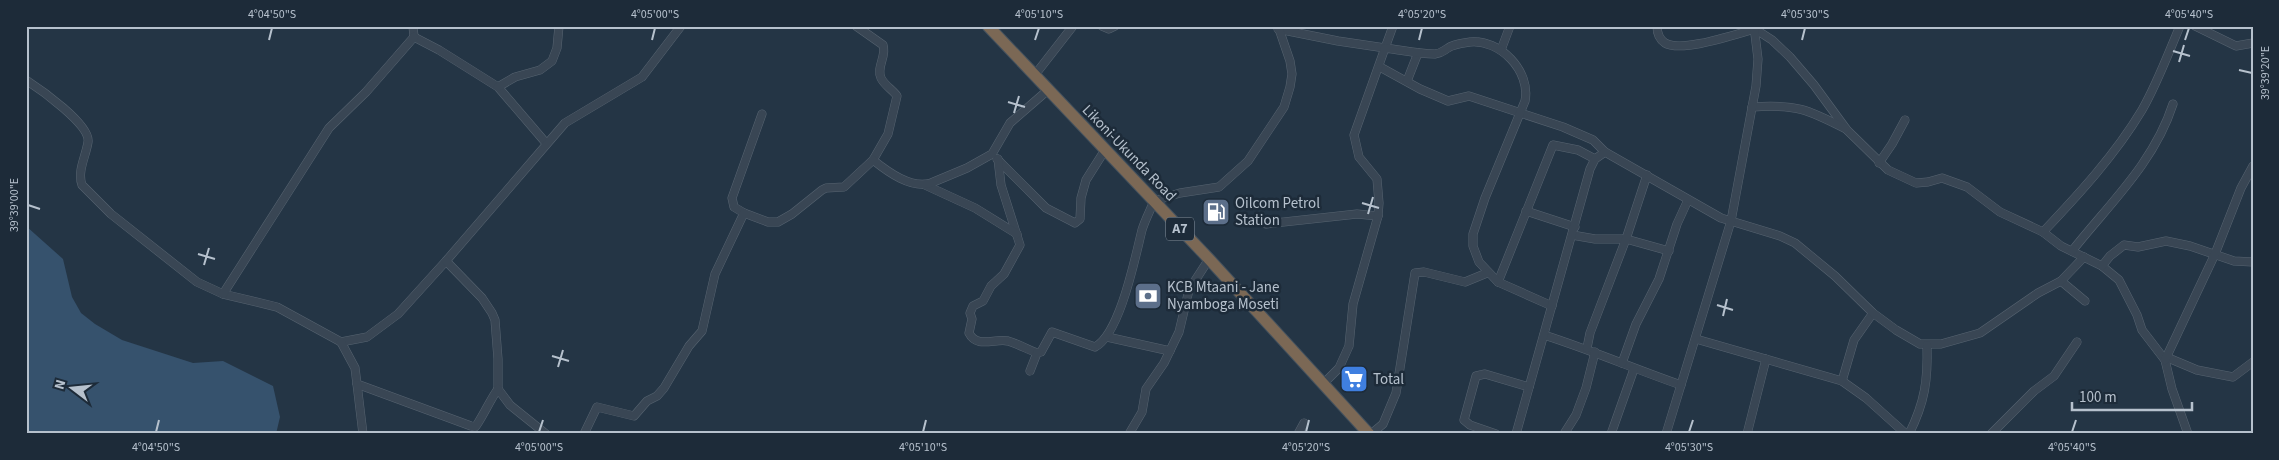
<svg xmlns="http://www.w3.org/2000/svg" width="2279" height="460" font-family="'Source Sans 3',sans-serif">
<style>
.water{fill:#36526d}
.lines{fill:none;stroke-linecap:round;stroke-linejoin:round}
.minor-casing{stroke:#576471;stroke-width:9}
.highway-casing{stroke:#43515e;stroke-width:13}
.minor{stroke:#394654;stroke-width:8}
.highway{stroke:#7b6855;stroke-width:11}
.ticks{fill:none;stroke:#b6c1cd;stroke-width:2}
.labels{text-anchor:middle;dominant-baseline:central;stroke-width:5;stroke-linejoin:round;paint-order:stroke}
.shield{fill:#1d2b39;stroke:#8894a1;stroke-width:1}
.shield-label{font-size:14px;font-weight:bold;fill:#b6c1cd}
.street-label{font-size:15px;fill:#b6c1cd;stroke:#1d2b39}
.poi-label{font-size:15px;fill:#b6c1cd;stroke:#1d2b39;text-anchor:start}
.neatline{fill:none;stroke:#b6c1cd;stroke-width:2}
.ticks-label{font-size:12px;text-anchor:middle;fill:#b6c1cd}
</style>
<rect width="100%" height="100%" fill="#243545"/>
<polygon class="water" points="26,226 63,259 72,297 81,313 95,324 122,340 193,363 223,361 273,386 280,417 276,434 26,434"/>
<g class="lines">
<defs>
<g id="minor">
<polyline points="413,26 414,37"/>
<path d="M856,26L883,45C887,56 876,67 881,78C884,85 893,90 897,96L888,134L873,160"/>
<polyline points="1102,26 1109,29 1115,26"/>
<path d="M1657,26C1657,33 1659,39 1665,43C1682,53 1736,34 1755,29L1772,40L1790,57L1814,85L1847,130L1888,170L1916,183L1928,182L1942,178L1967,187L2000,212L2043,232L2061,246L2102,266L2119,280L2137,315L2142,330L2165,360L2172,389L2188,434"/>
<polyline points="2195,26 2236,46 2253,43"/>
<polyline points="1278,29 1338,41 1385,48 1393,26"/>
<polyline points="414,37 439,50 498,87 546,143"/>
<polyline points="1501,50 1510,26"/>
<polyline points="1380,67 1420,89 1448,101 1469,96 1563,127 1593,140 1605,152"/>
<polyline points="1034,76 1073,26"/>
<path d="M26,80C40,89 91,125 88,142C86,156 77,171 82,185L111,214L197,282L223,294L277,307L341,342L367,337L398,314L446,261L565,123L642,77L681,26"/>
<polyline points="1407,81 1418,53"/>
<polyline points="498,87 515,77 540,70 552,61 557,48 559,26"/>
<path d="M1752,107C1796,104 1807,109 1846,129"/>
<polyline points="997,159 1046,208 1075,223 1080,219 1081,198 1086,180 1105,150"/>
<path d="M998,159L1001,185L1020,245L1004,274L991,286L983,301L973,306L970,313L972,319L969,333C977,349 995,338 1008,341C1018,344 1027,349 1037,353"/>
<polyline points="1879,163 1892,144 1905,120"/>
<polyline points="925,185 975,208 1017,234"/>
<polyline points="1526,211 1575,227"/>
<polyline points="744,213 734,207 732,198 762,114"/>
<polyline points="1266,224 1357,214 1378,216"/>
<path d="M2043,232C2079,194 2115,155 2142,110C2157,84 2168,54 2180,26"/>
<polyline points="1572,235 1595,239 1626,239 1669,251"/>
<path d="M2072,251C2109,204 2154,163 2173,104"/>
<polyline points="446,261 482,298 492,313 495,320 498,359 498,389 510,405 546,434"/>
<polyline points="2102,266 2110,256 2124,245 2138,247 2166,241 2190,246 2234,261 2253,262"/>
<polyline points="2061,281 2085,301"/>
<polyline points="1498,282 1553,145 1578,150 1595,159"/>
<polyline points="223,294 329,128 366,92 414,37"/>
<path d="M1544,335C1591,350 1635,369 1681,385"/>
<polyline points="1107,337 1170,351"/>
<polyline points="1696,339 1842,381 1866,398 1906,434"/>
<path d="M341,342L355,368L357,384L471,426L475,427C480,422 491,398 498,389"/>
<polyline points="1587,348 1590,333 1626,239 1647,175"/>
<polyline points="2166,357 2197,370 2233,377 2253,362"/>
<polyline points="2165,360 2215,254 2241,188 2253,166"/>
<polyline points="1622,363 1636,324 1659,279 1677,224 1688,200"/>
<path d="M1030,371L1037,353L1041,352L1052,332L1095,347C1120,334 1135,258 1142,230C1145,220 1150,211 1154,201L1180,193L1219,187L1248,161L1284,107L1290,87L1292,74L1290,61L1278,26"/>
<polyline points="1842,381 1854,340 1873,313"/>
<polyline points="357,384 363,434"/>
<path d="M1323,384L1339,368L1349,346L1353,304L1378,216L1379,203L1377,179L1359,157L1354,135L1385,48C1402,50 1418,54 1435,54C1442,53 1443,51 1448,48C1453,44 1464,43 1470,42C1500,39 1531,71 1525,101L1485,198L1473,234V246L1479,262L1498,282L1552,306"/>
<path d="M584,434L597,407L634,416L647,401L657,396L664,388L689,346L702,331L715,274L744,213L768,222H778L792,214L822,190L826,188L844,187L873,160C888,172 911,189 931,183L967,168L992,154L1010,123L1048,90"/>
<polyline points="1129,434 1142,412 1146,389 1164,363 1179,332 1189,290 1209,259"/>
<polyline points="1298,434 1304,423"/>
<polyline points="1371,434 1383,424 1396,393 1415,273 1424,272 1465,282 1487,273"/>
<polyline points="1496,434 1470,425 1464,420 1476,376 1485,374 1529,387"/>
<polyline points="1516,434 1590,169 1595,159 1605,152 1721,218 1780,236 1795,243 1835,276 1873,313 1896,330 1920,344 1941,344 1980,333 2038,293 2061,281 2084,257"/>
<polyline points="1564,434 1576,415 1586,388 1595,352"/>
<polyline points="1611,434 1634,369"/>
<polyline points="1666,434 1731,221 1756,86 1758,59 1754,26"/>
<polyline points="1747,434 1766,359"/>
<path d="M1909,434C1925,402 1928,380 1927,345"/>
<polyline points="1991,434 2034,391 2054,376 2077,342"/>
</g>
<polyline id="highway" points="988,26 1209,259 1369,434"/>
</defs>
<use href="#minor" class="minor-casing"/>
<use href="#highway" class="highway-casing"/>
<use href="#minor" class="minor"/>
<use href="#highway" class="highway"/>
</g>
<path class="ticks" d="M269,40L272,28M652,40L655,28M1035,40L1039,28M1419,40L1422,28M1802,40L1805,28M2185,40L2189,28M2173,51L2190,56M2179,62L2184,45M2239,70L2252,73M1008,102L1025,107M1014,113L1019,96M1362,203L1379,208M28,205L40,209M1368,214L1373,197M198,254L215,259M204,265L209,248M1717,305L1733,310M1723,316L1727,299M552,356L569,361M558,367L563,350M156,432L159,420M539,432L543,420M923,432L926,420M1306,432L1309,420M1689,432L1693,420M2072,432L2076,420"/>
<defs>
<symbol id="fuel-square" viewBox="-11 -11 22 22"><rect x="-9" y="-9" width="18" height="18" rx="4" fill="#5c6f8a" stroke="#1d2b39"/><path d="M-5.5-6h7V0h2V4h1.3V-2.5L3-4.5l.8-.8L6-3V5H2.5V1h-1V6h-7ZM-4.2-4.7v3.2H.2V-4.7Z" fill="#fff"/></symbol>
<symbol id="bank-square" viewBox="-11 -11 22 22"><rect x="-9" y="-9" width="18" height="18" rx="4" fill="#5c6f8a" stroke="#1d2b39"/><path d="M-6-4H6V4H-6ZM0-2.3a2.3 2.3 0 1 0 0 4.6a2.3 2.3 0 1 0 0-4.6Z" fill="#fff"/></symbol>
<symbol id="supermarket-square" viewBox="-11 -11 22 22"><rect x="-9" y="-9" width="18" height="18" rx="4" fill="#3f7fe0" stroke="#1d2b39"/><path d="M-6-5.5h2.5l.6 2H6L4.5 2H-2.5L-4.4-4H-6ZM-1.5 3.2a1.3 1.3 0 1 0 .1 0ZM3 3.2a1.3 1.3 0 1 0 .1 0Z" fill="#fff"/></symbol>
</defs>
<g fill-rule="evenodd">
<use href="#fuel-square" x="1200" y="196" width="32" height="32"/>
<use href="#bank-square" x="1132" y="280" width="32" height="32"/>
<use href="#supermarket-square" x="1338" y="363" width="32" height="32"/>
</g>
<g class="labels">
<rect class="shield" x="1166" y="217.5" width="28" height="23" rx="4"/>
<g class="shield-label">
<text x="1180" y="229">A7</text>
</g>
<g class="street-label">
<text transform="translate(1129 153) rotate(46)">Likoni-Ukunda Road</text>
</g>
<g class="poi-label">
<text x="1235" y="203">Oilcom Petrol<tspan x="1235" dy="17">Station</tspan></text>
<text x="1167" y="287">KCB Mtaani - Jane<tspan x="1167" dy="17">Nyamboga Moseti</tspan></text>
<text x="1373" y="379">Total</text>
</g>
</g>
<rect width="2279" height="460" fill="none" stroke="#1d2b39" stroke-width="55"/>
<g transform="translate(72 388) rotate(286)" stroke="#1d2b39" stroke-width="4" paint-order="stroke">
<path d="M0-4L9 19L0 12L-9 19Z" fill="#b6c1cd"/>
<text y="-8" font-size="14" font-weight="bold" text-anchor="middle" fill="#b6c1cd">N</text>
</g>
<path d="M2072 402v8h120v-8" fill="none" stroke="#b6c1cd" stroke-width="2.5"/>
<text x="2079" y="402" font-size="15" fill="#b6c1cd" stroke="#1d2b39" stroke-width="4" paint-order="stroke">100 m</text>
<rect x="28" y="28" width="2224" height="404" class="neatline"/>
<g class="ticks-label">
<text x="272" y="18">4°04'50"S</text>
<text x="655" y="18">4°05'00"S</text>
<text x="1039" y="18">4°05'10"S</text>
<text x="1422" y="18">4°05'20"S</text>
<text x="1805" y="18">4°05'30"S</text>
<text x="2189" y="18">4°05'40"S</text>
<text transform="translate(2265 73) rotate(-90)" y="4">39°39'20"E</text>
<text transform="translate(14 205) rotate(-90)" y="4">39°39'00"E</text>
<text x="156" y="451">4°04'50"S</text>
<text x="539" y="451">4°05'00"S</text>
<text x="923" y="451">4°05'10"S</text>
<text x="1306" y="451">4°05'20"S</text>
<text x="1689" y="451">4°05'30"S</text>
<text x="2072" y="451">4°05'40"S</text>
</g>
</svg>
